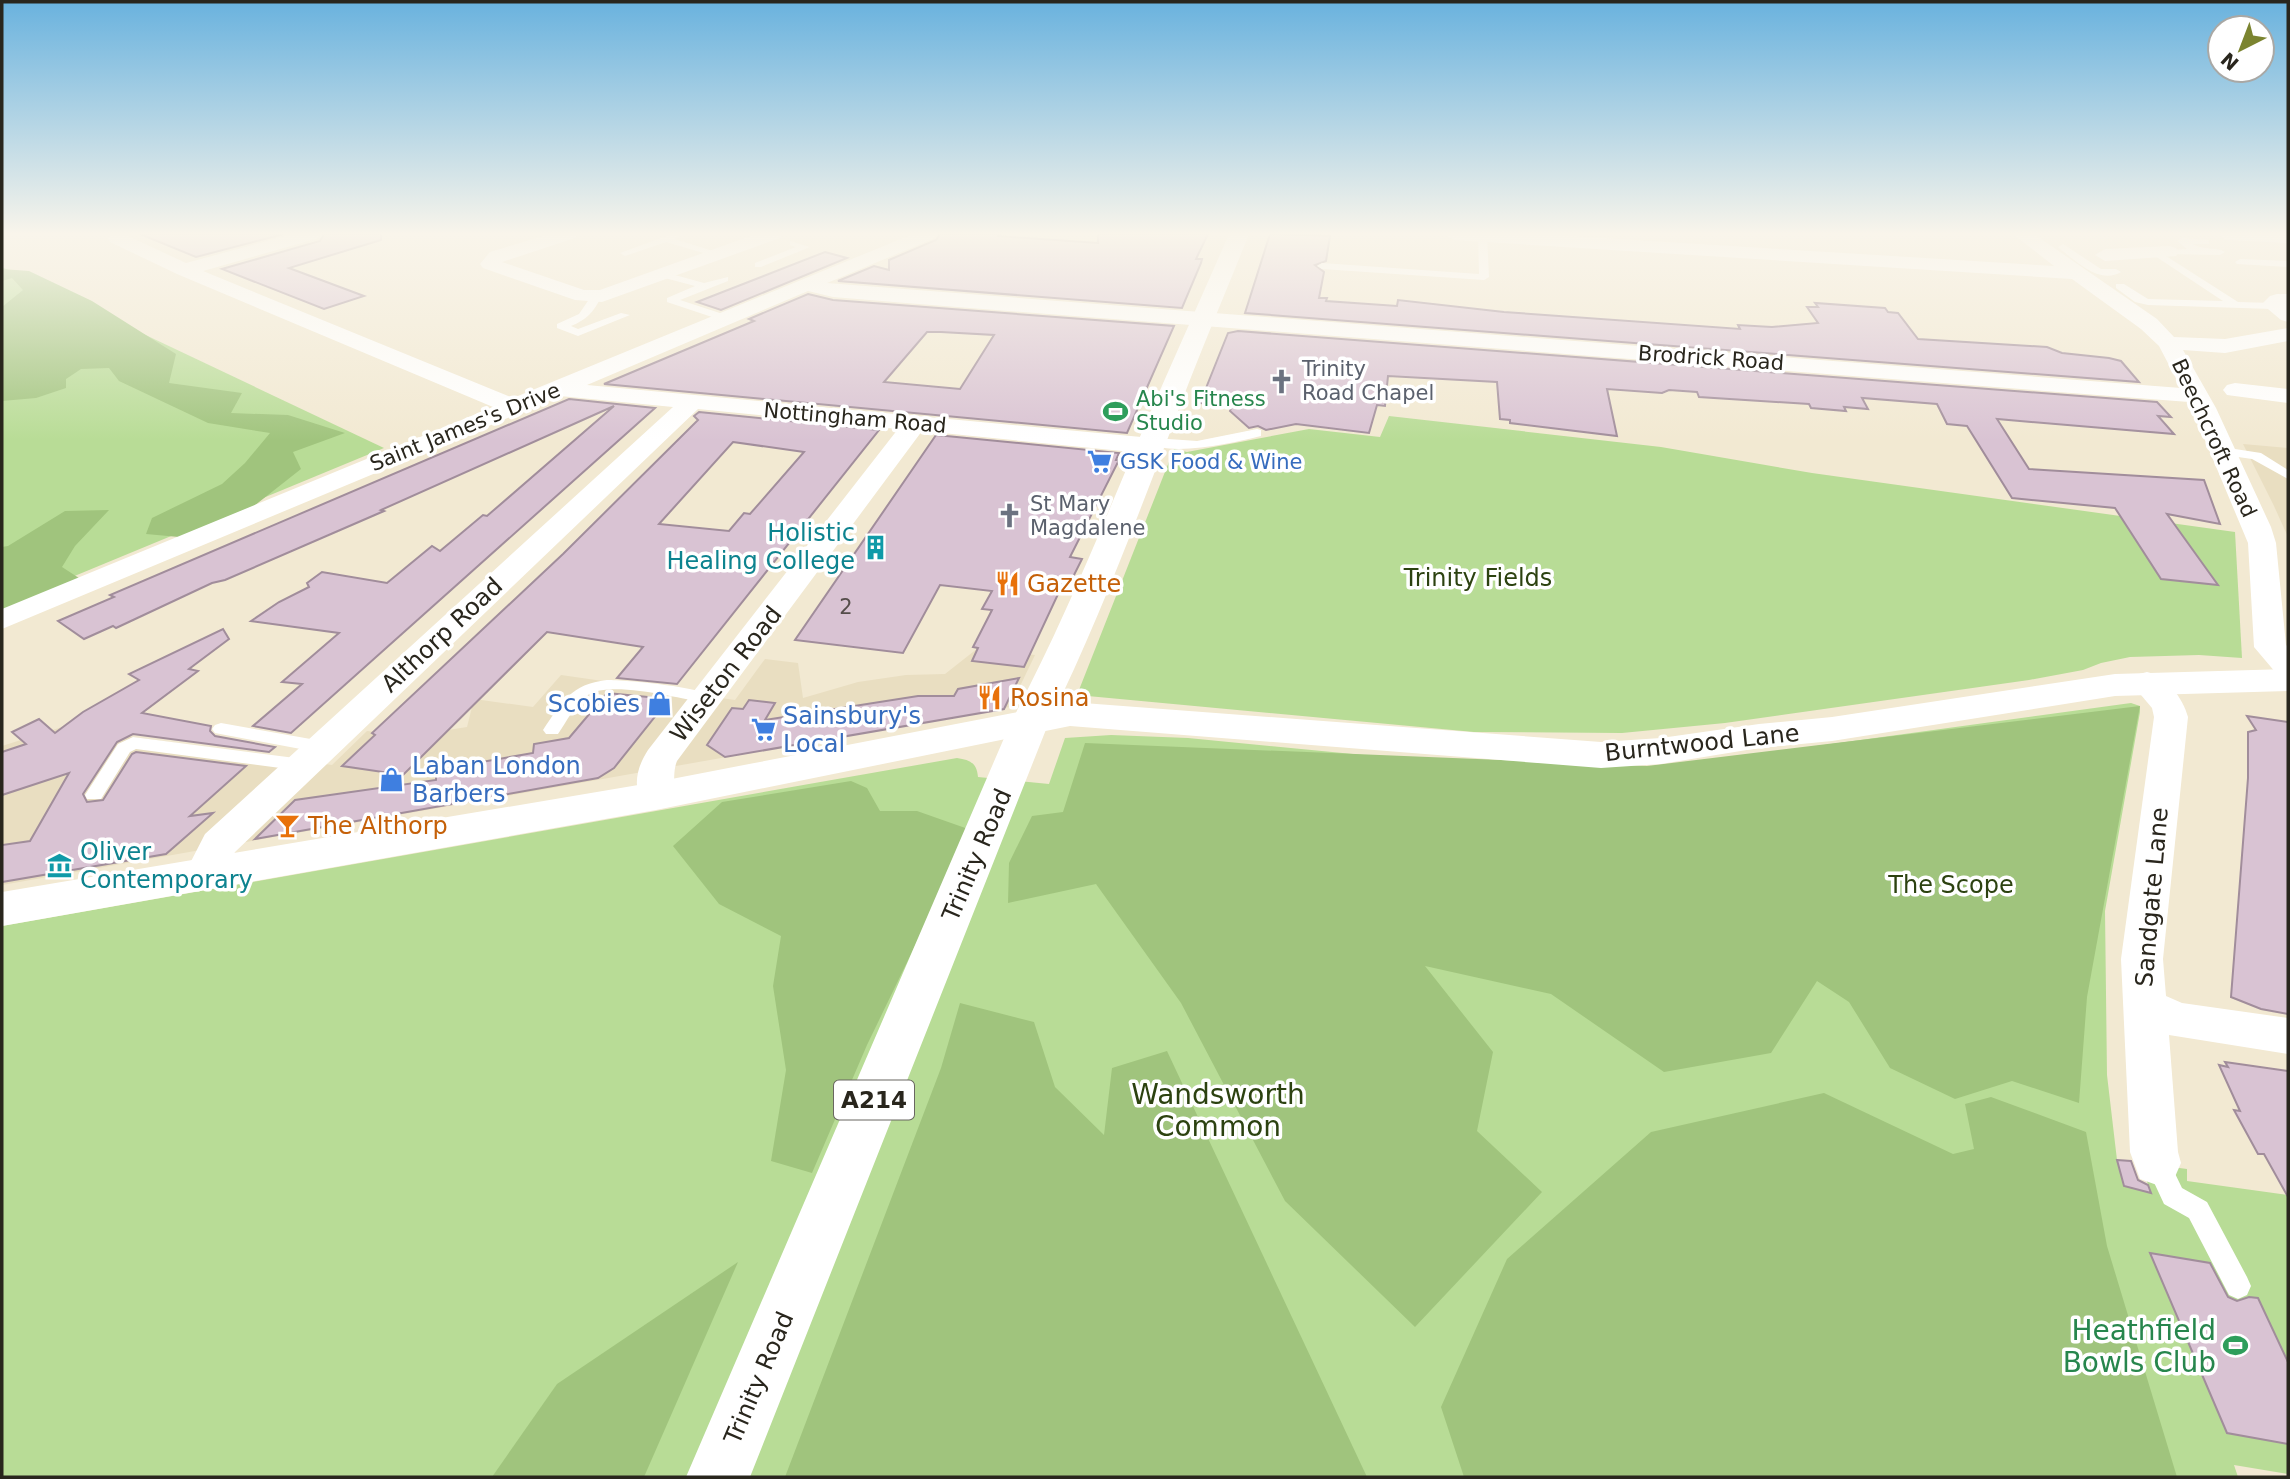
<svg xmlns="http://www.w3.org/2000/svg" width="2290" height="1479" font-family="'DejaVu Sans',sans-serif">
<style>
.built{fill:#e9dec1}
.green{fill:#b8dc96}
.forest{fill:#a0c47d}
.building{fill:#d9c3d3;stroke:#a18d9b;stroke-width:2;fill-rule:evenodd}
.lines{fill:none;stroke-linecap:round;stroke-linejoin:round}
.lane{fill:#fff;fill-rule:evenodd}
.street{fill:#fff;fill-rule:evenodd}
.secondary{fill:#fff;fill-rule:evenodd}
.highway{fill:#fff;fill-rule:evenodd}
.labels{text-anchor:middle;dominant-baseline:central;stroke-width:7;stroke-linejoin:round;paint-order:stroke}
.far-street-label{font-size:21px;fill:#29261d;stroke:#fff}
.far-worship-label{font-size:21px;fill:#5b616d;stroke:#fff;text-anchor:start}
.far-leisure-label{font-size:21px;fill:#27864d;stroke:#fff;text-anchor:start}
.far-shop-label{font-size:21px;fill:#366cbe;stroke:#fff;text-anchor:start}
.number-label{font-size:21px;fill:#554d4a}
.shield{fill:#fff;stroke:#696761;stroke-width:2}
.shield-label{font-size:23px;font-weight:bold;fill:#29261d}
.culture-label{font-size:24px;fill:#0d838f;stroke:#fff;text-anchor:end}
.park-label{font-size:24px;fill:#2c4210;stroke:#fff}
.food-label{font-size:24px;fill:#c56008;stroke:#fff;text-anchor:start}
.street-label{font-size:24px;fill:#29261d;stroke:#fff}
.shop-label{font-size:24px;fill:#366cbe;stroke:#fff;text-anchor:start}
.near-park-label{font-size:28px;fill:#2c4210;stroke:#fff}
.near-leisure-label{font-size:28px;fill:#27864d;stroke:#fff;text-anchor:end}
</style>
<rect width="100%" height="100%" fill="#f2e9d2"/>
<g class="built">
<polygon points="2243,444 2288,448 2288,537 2274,506"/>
<polygon points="978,648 1035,655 1010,707 2,885 2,746 62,727 332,765 367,731 410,736 467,727 474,699 533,707 561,675 735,700 765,659 798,663 803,698 858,682 906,675 945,674"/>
</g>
<g class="green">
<polygon points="2,267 384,448 2,606"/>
<polygon points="1389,416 1661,447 1812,473 2235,532 2242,658 2199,655 2130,657 2101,663 2083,670 2029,680 1725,723 1622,733 1474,732 1077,695 1174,449 1187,452 1309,429 1380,437"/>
<path d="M2131,703L2140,706V712L2105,911L2107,1075L2117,1160L2124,1186L2150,1192L2142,1163L2187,1169V1181L2288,1195V1474L2234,1465L2238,1477H2V926L957,758C970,760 977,763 978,777L1049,784L1065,738L1111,735L1188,738L1446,763L1647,769Z"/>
</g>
<g class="forest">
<polygon points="2,269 29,271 92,301 176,354 169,383 242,393 231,413 288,415 345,433 293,452 301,469 254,506 179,537 146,534 152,518 222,484 245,463 270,433 208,423 119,381 109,368 81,369 66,379 66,388 36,398 2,401 2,307 23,290 12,278 2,281"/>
<polygon points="109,510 75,546 62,567 82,580 2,611 2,547 8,546 65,511"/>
<polygon points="2140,706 2087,997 2079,1103 2012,1081 1955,1099 1890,1068 1849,1002 1817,981 1771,1053 1664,1072 1551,994 1425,966 1493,1052 1477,1131 1542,1192 1415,1327 1285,1201 1181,1003 1096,884 1008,903 1009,863 1032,816 1063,812 1085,743 1647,766"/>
<polygon points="851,781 867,788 880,811 917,811 971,830 867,1045 812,1173 771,1161 786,1070 773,986 781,936 719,904 673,846 722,802"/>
<polygon points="960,1003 1034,1022 1055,1087 1104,1135 1112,1068 1167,1051 1367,1477 785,1477 941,1068"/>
<polygon points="1824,1093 1953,1154 1974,1149 1965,1104 1991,1097 2086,1132 2107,1246 2177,1477 1464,1477 1441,1407 1507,1259 1651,1132"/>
<polygon points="738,1262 644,1477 492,1477 557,1384"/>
</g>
<g class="building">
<polygon points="140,234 284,234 196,257"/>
<polygon points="324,234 381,234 381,240 289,268 364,296 324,309 222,269 320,241"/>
<polygon points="940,234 1000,234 998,236 1098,243 1098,234 1208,234 1196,259 1202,259 1201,263 1182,308 838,281 874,266 889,270 889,260 936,240"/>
<polygon points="1270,234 1330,236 1326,261 1315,265 1324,272 1319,298 1327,298 1326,301 1397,306 1398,300 1504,312 1740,329 1738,325 1772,327 1818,323 1807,307 1818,307 1815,303 1885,308 1888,312 1898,313 1918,339 2047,347 2062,353 2109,358 2121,361 2139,382 1245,313"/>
<polygon points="825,252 847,258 721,310 697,302"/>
<path d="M808,294L833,300L1174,326L1127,433L604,384L754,321L749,319ZM927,332H941L994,335L960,389L884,382Z"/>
<polygon points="1238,331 2157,402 2171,417 2158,416 2174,434 1997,419 2029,469 2204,480 2220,524 2167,514 2218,585 2161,579 2115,508 2012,498 1967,426 1947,424 1937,404 1862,398 1868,409 1844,407 1846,411 1811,408 1809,404 1699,397 1697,392 1669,390 1662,393 1607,389 1617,436 1510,423 1510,420 1500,419 1497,382 1388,376 1385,406 1377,405 1369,433 1296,424 1266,430 1258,426 1249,428 1230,411 1232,405 1200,403 1228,333"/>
<polygon points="569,399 655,408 291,733 253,726 302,684 282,682 339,633 251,621 279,602 309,587 307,583 322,572 387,583 432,546 440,551 483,515 487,516 614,406 381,510 384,511 225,580 212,583 116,628 113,626 84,639 58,621 114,597 110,595"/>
<path d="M699,412L879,430L677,684L617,678L643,647L547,632L403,775L342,766L375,735L372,733L563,554L698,420L694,416ZM733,442L804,452L750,514L744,513L729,531L659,524Z"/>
<polygon points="936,435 1119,453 1116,460 1119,460 1070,557 1082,559 1071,581 1069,581 1064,592 1059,592 1024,667 972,661 978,648 973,647 992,610 982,609 992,591 940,585 903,653 795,640"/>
<polygon points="223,629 229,639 189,669 198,671 142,713 211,726 210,731 215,736 275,747 269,752 133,734 117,742 83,794 87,802 103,800 132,754 136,752 246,766 190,816 213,813 166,854 2,882 2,845 30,841 69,773 2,795 2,752 26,744 12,732 39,719 55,733 83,712 139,680 129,674"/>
<polygon points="1019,678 1004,709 725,757 707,745 732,708 743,709 749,700 775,703 765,720 918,696 954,696 958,689"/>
<polygon points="607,693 669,699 614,768 598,778 255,839 295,800 436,780 436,770 533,753 534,744 569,738"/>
<polygon points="2247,716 2288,722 2288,1014 2261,1009 2231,997 2248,778 2248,732 2256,730"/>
<polygon points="2225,1062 2288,1071 2288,1197 2264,1154 2258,1154 2234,1110 2240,1111 2219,1065 2228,1067"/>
<polygon points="2117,1160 2131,1161 2138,1180 2148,1185 2151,1193 2124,1186"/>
<polygon points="2150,1253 2210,1263 2228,1297 2237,1301 2249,1297 2258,1298 2288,1362 2288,1444 2227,1433"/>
</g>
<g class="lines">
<g class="lane">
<polygon points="672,234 684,234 675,239 722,254 717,257 666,242 625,256 620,253"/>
<polygon points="1478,234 1487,235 1489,277 1484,280 1322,269 1317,266 1322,263 1479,274"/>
<path d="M2182,238L2209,240V244H2193C2203,251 2216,246 2225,252L2220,255L2166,254V250L2187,249L2177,241Z"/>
<polygon points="790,241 810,247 761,267 755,267 755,263 796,247 790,245"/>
<path d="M2063,244L2101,269H2116L2121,272C2100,285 2076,261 2060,249L2058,247Z"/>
<polygon points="2155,249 2238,302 2273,303 2278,306 2273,309 2148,305 2135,302 2116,288 2116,284 2124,284 2148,299 2223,301 2152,254 2150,252"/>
<polygon points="2240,259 2288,261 2288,267 2237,264 2235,262"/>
<polygon points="664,272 704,283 728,277 728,281 680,300 732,317 732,321 724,321 667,302 667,298 695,286 661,277 661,273"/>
<path d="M596,294L601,297C594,312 586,320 571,326L578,329L621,313L630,315L578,336L557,328V324L579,314L592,295Z"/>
<path d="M1257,429L1261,430V436C1237,442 1168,458 1148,442L1154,438L1197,441Z"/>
<polygon points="2222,447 2261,453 2288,470 2288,479 2252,459 2217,454 2217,448"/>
<path d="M607,680C625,680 706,687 715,698L707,703C680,699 611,680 588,695C575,704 567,721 558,734H546L543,730C562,702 571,684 607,680Z"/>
<polygon points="221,723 322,741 331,747 322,753 215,733 212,729 215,725"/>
<polygon points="133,737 303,759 312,765 303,771 136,749 130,752 101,799 87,799 85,795 118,744"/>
<polygon points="2157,1152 2166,1155 2182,1188 2207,1202 2247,1277 2251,1286 2247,1295 2238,1299 2229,1295 2189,1218 2164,1204 2145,1163 2148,1155"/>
</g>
<g class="street">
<path d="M111,234H129L128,236L186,263L293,234H321L319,238L203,271L513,398L913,234H937L935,238L827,283L2181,388L2159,346L2141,329L2072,279L1454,240L1445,234H1538L2054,266L2013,234H2034L2157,319L2174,337L2225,339L2288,328V341L2225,353L2183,350L2216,408L2271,527L2276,543L2286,645L2288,647V676L2276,673L2254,647L2248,543L2189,402L906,303L833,297L808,291L587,385L1152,438L1161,441L1165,446L1161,451L1152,454L922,431L677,761C671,776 678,791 669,805L656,808L643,805C632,786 637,767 648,750L898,429L698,409L235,852L218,885L204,889L190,885L184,875L205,834L673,407L560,396L2,629V609L493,407L177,274L110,242L108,238Z"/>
<polygon points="550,234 577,234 575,238 502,262 584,290 600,290 756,234 782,234 780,238 602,302 575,300 483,268 480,264 490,252"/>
<polygon points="2217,234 2288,234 2288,243 2226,240"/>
<polygon points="2169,246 2176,248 2179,252 2176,256 2105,261 2095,255 2105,249"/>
<polygon points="2277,294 2288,294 2288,322 2281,320 2262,304 2270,296"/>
<polygon points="2235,383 2288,389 2288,403 2227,395 2223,390 2227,385"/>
<path d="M2147,672C2167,677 2183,698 2188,717L2163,959L2166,996L2182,1003L2288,1018V1054L2169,1035L2178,1152L2181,1163L2174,1179L2157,1185L2140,1179L2130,1152L2121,959L2154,717L2152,708L2130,682L2135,675Z"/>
</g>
<polygon class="secondary" points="2288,669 2288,691 2115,696 1832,741 1759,748 1661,764 1601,768 1070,726 656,810 2,926 2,892 656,782 1070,702 1601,742 1661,738 1759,724 1832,717 2115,674"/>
<path class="highway" d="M1229,234H1249C1224,297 1197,359 1174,422C1135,523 1097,625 1049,722L750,1477H686L1011,722C1063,624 1104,522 1147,420C1174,358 1202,296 1229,234Z"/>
</g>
<linearGradient id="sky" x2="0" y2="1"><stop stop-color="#69b2de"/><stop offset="0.53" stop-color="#f9f5eb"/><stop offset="1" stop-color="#f9f5eb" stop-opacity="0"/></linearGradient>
<rect width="2290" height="441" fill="url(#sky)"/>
<defs>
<symbol id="church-bare" viewBox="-9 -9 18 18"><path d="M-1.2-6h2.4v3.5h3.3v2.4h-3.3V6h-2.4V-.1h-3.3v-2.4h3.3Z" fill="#6b7280" stroke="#fff" stroke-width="2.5" paint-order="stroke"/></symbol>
<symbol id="stadium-bare" viewBox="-9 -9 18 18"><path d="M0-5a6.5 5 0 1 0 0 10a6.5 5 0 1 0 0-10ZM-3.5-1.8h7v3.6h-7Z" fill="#2e9e5b" stroke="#fff" stroke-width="2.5" paint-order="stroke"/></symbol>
<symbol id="supermarket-bare" viewBox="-9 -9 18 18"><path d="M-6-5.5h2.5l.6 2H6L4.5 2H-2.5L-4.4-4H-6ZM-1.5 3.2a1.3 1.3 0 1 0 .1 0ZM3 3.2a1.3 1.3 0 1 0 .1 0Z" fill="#3f7fe0" stroke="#fff" stroke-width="2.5" paint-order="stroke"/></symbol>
<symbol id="building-bare" viewBox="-9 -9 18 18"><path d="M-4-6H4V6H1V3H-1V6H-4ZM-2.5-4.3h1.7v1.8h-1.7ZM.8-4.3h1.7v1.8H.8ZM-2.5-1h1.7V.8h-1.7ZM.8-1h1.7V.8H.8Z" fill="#0f9aa8" stroke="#fff" stroke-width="2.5" paint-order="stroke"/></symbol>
<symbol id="restaurant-bare" viewBox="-9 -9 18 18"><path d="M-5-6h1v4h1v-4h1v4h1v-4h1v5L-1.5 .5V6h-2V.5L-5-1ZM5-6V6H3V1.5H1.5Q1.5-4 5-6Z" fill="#e8710a" stroke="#fff" stroke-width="2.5" paint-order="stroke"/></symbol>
<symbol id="shop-bare" viewBox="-9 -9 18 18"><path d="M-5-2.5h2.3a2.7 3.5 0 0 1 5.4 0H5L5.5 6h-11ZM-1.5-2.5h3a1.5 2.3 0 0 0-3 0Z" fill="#3f7fe0" stroke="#fff" stroke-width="2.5" paint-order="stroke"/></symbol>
<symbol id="bar-bare" viewBox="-9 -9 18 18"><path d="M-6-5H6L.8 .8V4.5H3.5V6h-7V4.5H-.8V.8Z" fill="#e8710a" stroke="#fff" stroke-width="2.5" paint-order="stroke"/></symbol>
<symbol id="museum-bare" viewBox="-9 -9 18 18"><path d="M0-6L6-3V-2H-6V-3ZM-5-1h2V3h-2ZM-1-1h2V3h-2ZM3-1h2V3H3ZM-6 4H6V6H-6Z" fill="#0f9aa8" stroke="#fff" stroke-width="2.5" paint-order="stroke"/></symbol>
</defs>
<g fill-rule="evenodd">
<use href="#church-bare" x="1264" y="364" width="35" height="35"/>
<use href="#stadium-bare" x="1098" y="394" width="35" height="35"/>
<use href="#supermarket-bare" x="1082" y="444" width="35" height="35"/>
<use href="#church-bare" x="992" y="498" width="35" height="35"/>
<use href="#building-bare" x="858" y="530" width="35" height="35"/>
<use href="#restaurant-bare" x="990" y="566" width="35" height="35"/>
<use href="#restaurant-bare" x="972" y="680" width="35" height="35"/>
<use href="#shop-bare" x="642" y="686" width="35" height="35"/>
<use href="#supermarket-bare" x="746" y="712" width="35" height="35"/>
<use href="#shop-bare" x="374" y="762" width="35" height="35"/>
<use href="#bar-bare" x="270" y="808" width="35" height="35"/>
<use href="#museum-bare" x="42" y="848" width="35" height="35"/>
<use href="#stadium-bare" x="2218" y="1328" width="35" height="35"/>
</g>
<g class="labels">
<g class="far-street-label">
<text transform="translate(1711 358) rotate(4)">Brodrick Road</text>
<text transform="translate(855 418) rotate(5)">Nottingham Road</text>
<text transform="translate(465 427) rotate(-22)">Saint James's Drive</text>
<text transform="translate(2214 438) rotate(65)">Beechcroft Road</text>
</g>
<g class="far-worship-label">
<text x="1302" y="369">Trinity<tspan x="1302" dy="24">Road Chapel</tspan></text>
<text x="1030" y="504">St Mary<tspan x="1030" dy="24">Magdalene</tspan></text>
</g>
<g class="far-leisure-label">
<text x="1136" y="399">Abi's Fitness<tspan x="1136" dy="24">Studio</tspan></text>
</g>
<g class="far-shop-label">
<text x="1120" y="462">GSK Food &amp; Wine</text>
</g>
<g class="number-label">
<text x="846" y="607">2</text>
</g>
<rect class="shield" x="834" y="1080.5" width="80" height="39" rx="5"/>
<g class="shield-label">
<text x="874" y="1100">A214</text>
</g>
<g class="culture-label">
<text x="855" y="533">Holistic<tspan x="855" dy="28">Healing College</tspan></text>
<text x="80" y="852" text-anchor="start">Oliver<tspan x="80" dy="28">Contemporary</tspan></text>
</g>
<g class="park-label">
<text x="1478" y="578">Trinity Fields</text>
<text x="1951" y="885">The Scope</text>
</g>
<g class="food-label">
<text x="1027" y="584">Gazette</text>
<text x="1010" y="698">Rosina</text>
<text x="308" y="826">The Althorp</text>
</g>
<g class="street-label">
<text transform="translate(442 635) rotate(-43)">Althorp Road</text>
<text transform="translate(726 674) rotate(-52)">Wiseton Road</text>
<text transform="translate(1702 743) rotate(-6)">Burntwood Lane</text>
<text transform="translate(977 855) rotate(-67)">Trinity Road</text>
<text transform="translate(2152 897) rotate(-85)">Sandgate Lane</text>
<text transform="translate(759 1378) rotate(-67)">Trinity Road</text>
</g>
<g class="shop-label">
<text x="640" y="704" text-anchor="end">Scobies</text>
<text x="783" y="716">Sainsbury's<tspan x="783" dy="28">Local</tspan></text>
<text x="412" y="766">Laban London<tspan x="412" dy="28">Barbers</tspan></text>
</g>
<g class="near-park-label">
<text x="1218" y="1094">Wandsworth<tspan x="1218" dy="32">Common</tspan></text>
</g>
<g class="near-leisure-label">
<text x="2216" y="1330">Heathfield<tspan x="2216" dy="32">Bowls Club</tspan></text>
</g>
</g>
<rect width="2290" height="1479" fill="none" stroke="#29261d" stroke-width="7"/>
<g transform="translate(2241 49) rotate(222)"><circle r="33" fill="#ffffff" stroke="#a9a8a5" stroke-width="2"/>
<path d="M0-5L12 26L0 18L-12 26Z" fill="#7b8430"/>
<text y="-10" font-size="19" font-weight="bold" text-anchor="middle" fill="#29261d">N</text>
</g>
</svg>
